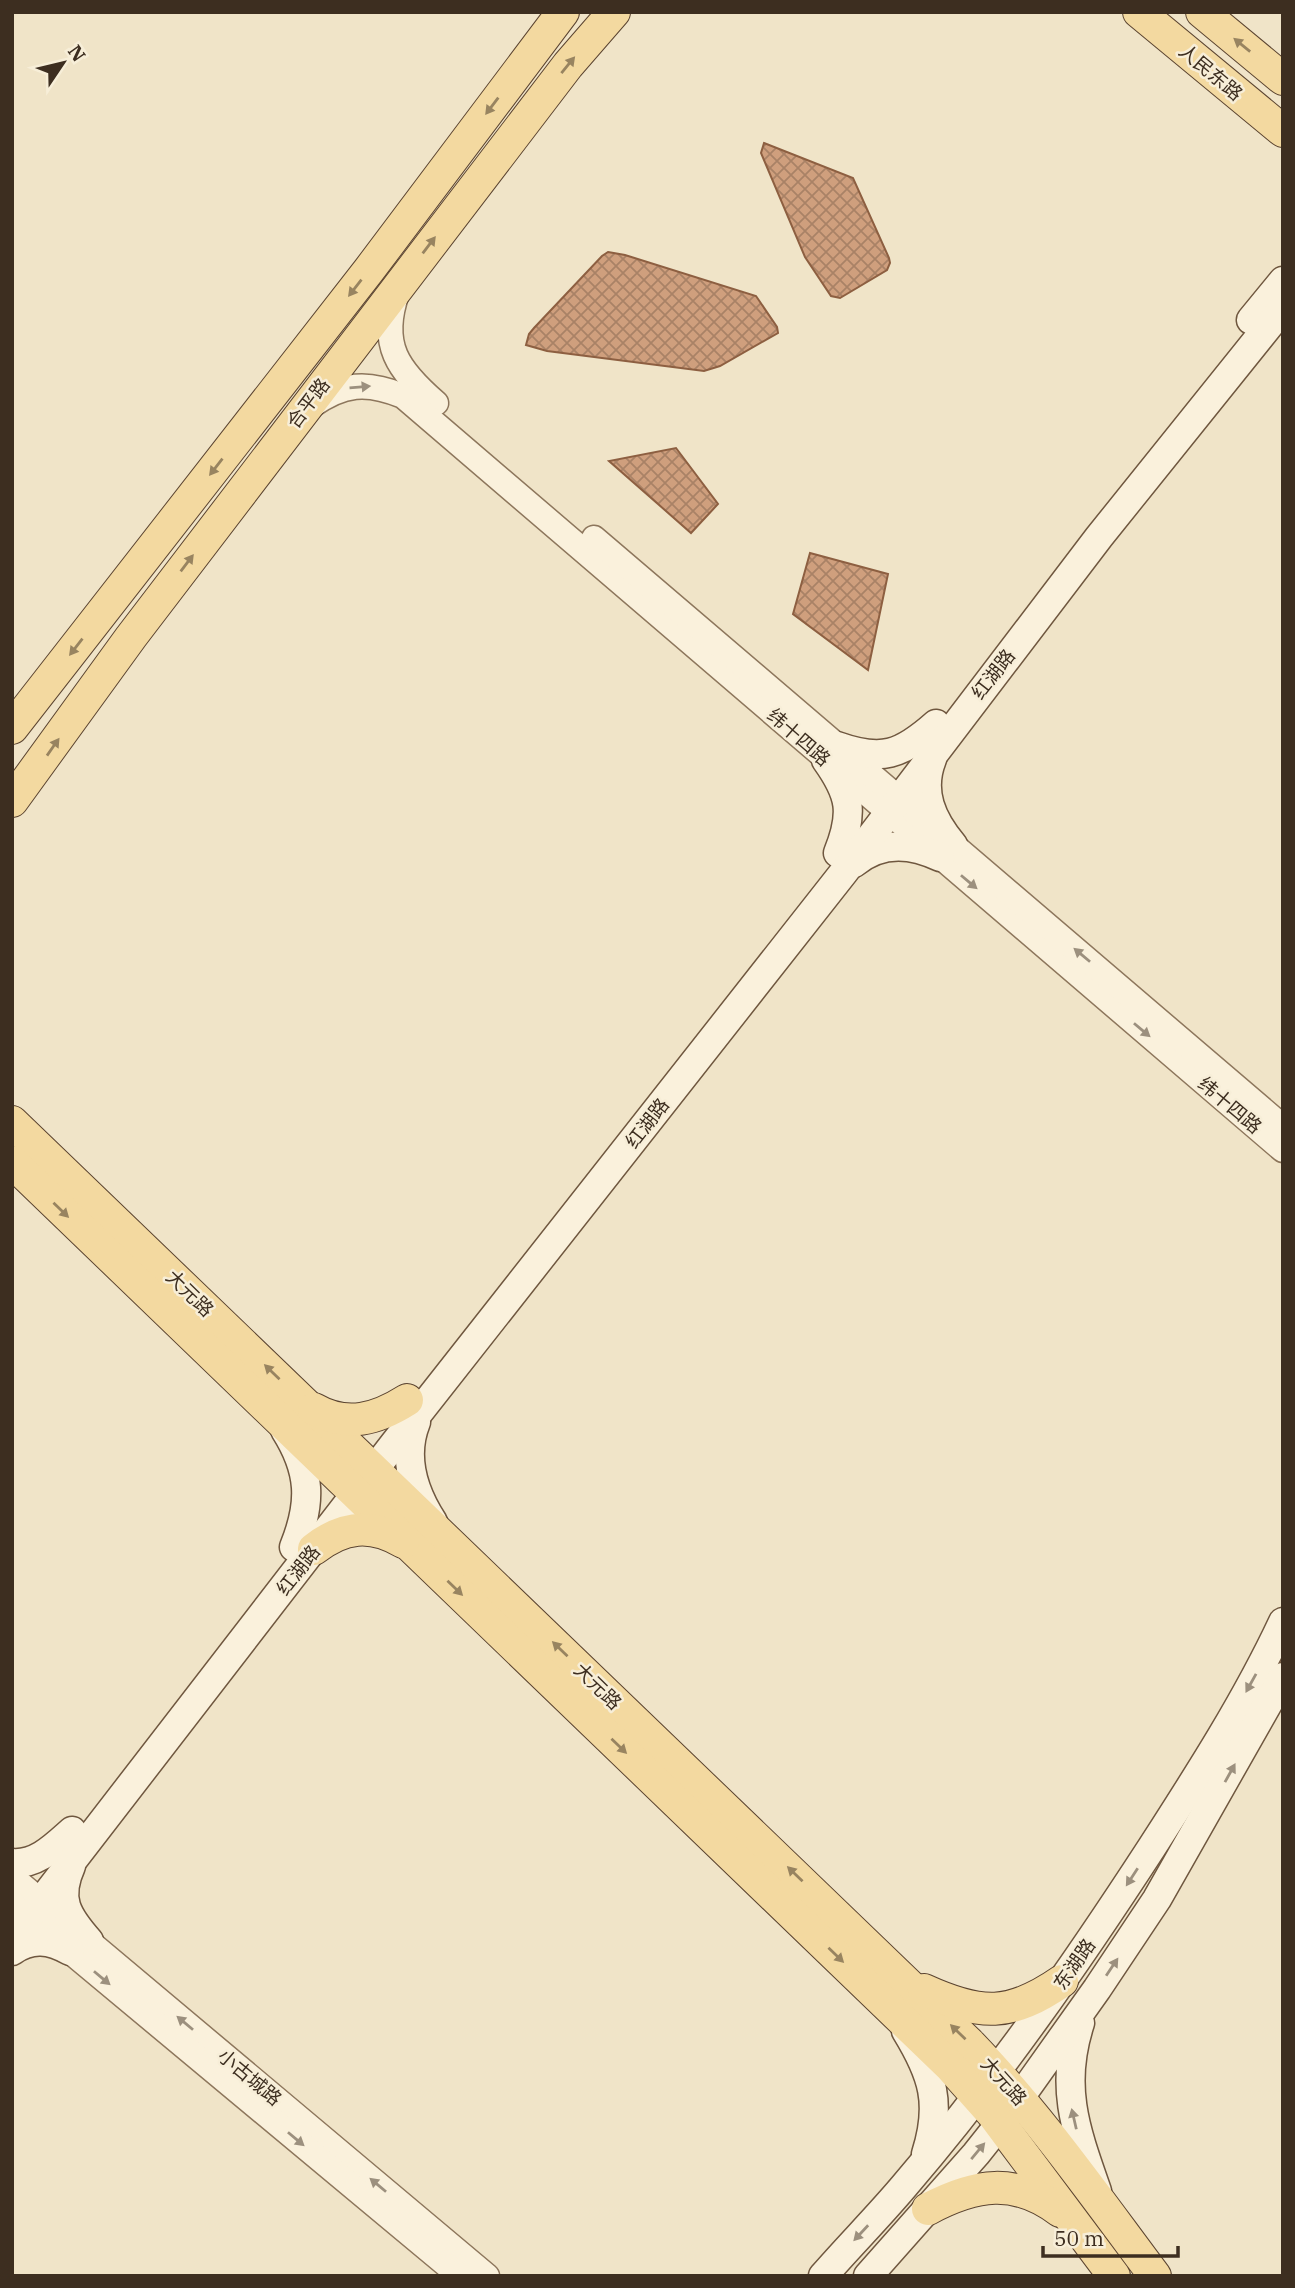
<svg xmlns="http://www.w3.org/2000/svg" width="1295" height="2288" font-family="'IBM Plex Serif','Noto Sans SC',serif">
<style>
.building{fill:url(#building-cross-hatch);stroke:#8d5f41;stroke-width:2}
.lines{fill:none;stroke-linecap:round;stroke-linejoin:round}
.tertiary-casing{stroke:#8d765c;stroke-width:27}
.secondary-casing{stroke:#6f573f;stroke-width:31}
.primary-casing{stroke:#5b4430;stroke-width:34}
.tertiary{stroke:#faf1dc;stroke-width:24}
.secondary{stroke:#faf1dc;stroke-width:28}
.primary{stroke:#f3d9a0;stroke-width:32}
.oneway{fill:#988460}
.oneway2{fill:#9c907e}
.labels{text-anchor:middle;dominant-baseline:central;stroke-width:5;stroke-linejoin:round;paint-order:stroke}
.street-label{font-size:19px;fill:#3d2e20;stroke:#f7eed8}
</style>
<defs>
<pattern id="building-cross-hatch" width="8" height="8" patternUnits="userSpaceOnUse" patternTransform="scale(1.75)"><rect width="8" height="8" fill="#cf9f7d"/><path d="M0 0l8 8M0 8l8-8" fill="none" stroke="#a98266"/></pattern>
</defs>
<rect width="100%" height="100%" fill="#f0e4c8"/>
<g class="building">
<polygon points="764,143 853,178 889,258 890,263 887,270 840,298 831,296 805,257 761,153"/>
<polygon points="608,252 625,255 756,296 777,327 778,333 720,366 704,371 547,351 526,345 529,334 534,328 602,256"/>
<polygon points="676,448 718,504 691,533 609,461"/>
<polygon points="810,553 888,574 868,670 793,614"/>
</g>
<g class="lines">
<defs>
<g id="tertiary">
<path d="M397,293C379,345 398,370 436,403"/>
<path d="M311,406C343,383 367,381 403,396L1283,1150"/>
<polyline points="594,538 1283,1127"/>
<polyline points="12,1877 487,2276"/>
<polyline points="12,1903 460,2276"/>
</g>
<g id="secondary">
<polyline points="1251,320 1283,281"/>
<path d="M837,746C882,762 901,755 936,724"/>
<path d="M932,759C919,792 932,820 953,845"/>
<path d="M826,760C851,795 854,813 838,853"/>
<path d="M854,863C880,841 911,843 940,857"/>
<path d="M416,1422C402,1457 413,1491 433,1522"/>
<path d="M285,1430C311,1471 312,1503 294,1547"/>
<path d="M12,1863C37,1865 55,1846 72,1831"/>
<path d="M71,1866C56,1899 67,1916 89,1941"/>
<polyline points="12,1939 394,1444 844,872 1099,537 1283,308"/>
<path d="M12,1951C32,1937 50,1940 70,1951"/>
<path d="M1080,2023C1059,2087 1076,2131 1097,2191"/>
<path d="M906,2031C933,2075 942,2104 926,2154"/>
<path d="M823,2276C850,2245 879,2216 905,2185C996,2079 1076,1964 1152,1847C1199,1774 1246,1701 1283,1622"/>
<polyline points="868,2276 976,2154 1011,2110 1097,1989 1157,1899 1283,1677"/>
</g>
<g id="primary">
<polyline points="1139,12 1283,131"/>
<polyline points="1202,12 1283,79"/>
<polyline points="12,728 369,270 563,12"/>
<polyline points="12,801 131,637 568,65 614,12"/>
<path d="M12,1122L969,2043C1038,2114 1095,2196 1155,2276"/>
<polyline points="12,1162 951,2067 992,2113 1114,2276"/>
<path d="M314,1409C347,1428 377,1419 407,1400"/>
<path d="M314,1549C343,1526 371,1523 403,1542"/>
<path d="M924,1990C981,2016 1010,2017 1062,1981"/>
<path d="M928,2209C975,2184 1015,2177 1060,2211"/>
</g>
</defs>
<use href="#tertiary" class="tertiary-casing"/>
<use href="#secondary" class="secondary-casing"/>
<use href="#primary" class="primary-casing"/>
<use href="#tertiary" class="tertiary"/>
<use href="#secondary" class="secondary"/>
<use href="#primary" class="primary"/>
</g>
<defs><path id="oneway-solid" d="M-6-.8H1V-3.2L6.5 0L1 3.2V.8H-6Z" transform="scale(1.75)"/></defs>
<g class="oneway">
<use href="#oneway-solid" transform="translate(1242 45) rotate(-141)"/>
<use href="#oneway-solid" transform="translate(568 65) rotate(-51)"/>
<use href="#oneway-solid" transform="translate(492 106) rotate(127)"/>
<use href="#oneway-solid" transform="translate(429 245) rotate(-53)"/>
<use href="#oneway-solid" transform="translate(355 288) rotate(128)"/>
<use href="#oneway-solid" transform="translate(216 467) rotate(128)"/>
<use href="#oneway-solid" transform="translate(187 563) rotate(-53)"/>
<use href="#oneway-solid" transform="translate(76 647) rotate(128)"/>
<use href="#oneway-solid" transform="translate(53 747) rotate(-55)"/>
<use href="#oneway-solid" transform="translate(61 1210) rotate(44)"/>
<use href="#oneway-solid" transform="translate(272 1372) rotate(-136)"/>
<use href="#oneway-solid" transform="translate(455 1588) rotate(44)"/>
<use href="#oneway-solid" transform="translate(560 1649) rotate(-136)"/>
<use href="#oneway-solid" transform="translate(619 1746) rotate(44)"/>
<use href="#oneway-solid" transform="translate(795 1874) rotate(-136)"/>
<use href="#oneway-solid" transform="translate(836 1955) rotate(44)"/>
<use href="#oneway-solid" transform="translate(958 2032) rotate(-136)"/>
</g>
<g class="oneway2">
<use href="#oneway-solid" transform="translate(360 387) rotate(-5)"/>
<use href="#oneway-solid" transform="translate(969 882) rotate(40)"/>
<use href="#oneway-solid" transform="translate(1082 955) rotate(-140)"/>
<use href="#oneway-solid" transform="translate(1142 1030) rotate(40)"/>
<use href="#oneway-solid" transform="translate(1251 1683) rotate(119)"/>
<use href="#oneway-solid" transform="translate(1230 1773) rotate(-61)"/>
<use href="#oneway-solid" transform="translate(1132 1877) rotate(123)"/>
<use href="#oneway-solid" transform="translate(1112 1967) rotate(-56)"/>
<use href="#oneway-solid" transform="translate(102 1978) rotate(40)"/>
<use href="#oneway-solid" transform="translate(185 2023) rotate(-140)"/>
<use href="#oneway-solid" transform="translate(1074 2119) rotate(-103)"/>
<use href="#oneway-solid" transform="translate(296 2139) rotate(40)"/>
<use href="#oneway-solid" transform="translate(978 2151) rotate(-50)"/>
<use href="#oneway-solid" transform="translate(378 2185) rotate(-140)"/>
<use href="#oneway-solid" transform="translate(861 2233) rotate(133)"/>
</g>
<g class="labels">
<g class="street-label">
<text transform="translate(1211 72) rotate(40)">人民东路</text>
<text transform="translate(308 403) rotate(-53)">合平路</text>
<text transform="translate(993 674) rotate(-52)">红湖路</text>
<text transform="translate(799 737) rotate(41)">纬十四路</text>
<text transform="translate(1230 1105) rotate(40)">纬十四路</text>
<text transform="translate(647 1123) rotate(-52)">红湖路</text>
<text transform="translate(190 1293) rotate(44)">大元路</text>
<text transform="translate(298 1570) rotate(-52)">红湖路</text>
<text transform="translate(598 1686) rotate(44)">大元路</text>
<text transform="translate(1074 1964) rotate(-55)">东湖路</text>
<text transform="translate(250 2077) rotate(40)">小古城路</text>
<text transform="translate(1004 2081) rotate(48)">大元路</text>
</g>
</g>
<rect width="1295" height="2288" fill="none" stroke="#3d2e20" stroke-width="28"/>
<g transform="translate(63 63) rotate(55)" stroke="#f7eed8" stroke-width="5" paint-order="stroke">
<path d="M0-5L12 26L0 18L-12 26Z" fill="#3d2e20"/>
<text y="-10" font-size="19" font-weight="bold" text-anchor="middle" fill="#3d2e20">N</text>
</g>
<path d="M1043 2246v10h135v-10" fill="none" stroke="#3d2e20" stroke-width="3.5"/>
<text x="1054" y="2246" font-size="21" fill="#3d2e20" stroke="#f7eed8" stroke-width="5" paint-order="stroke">50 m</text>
</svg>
